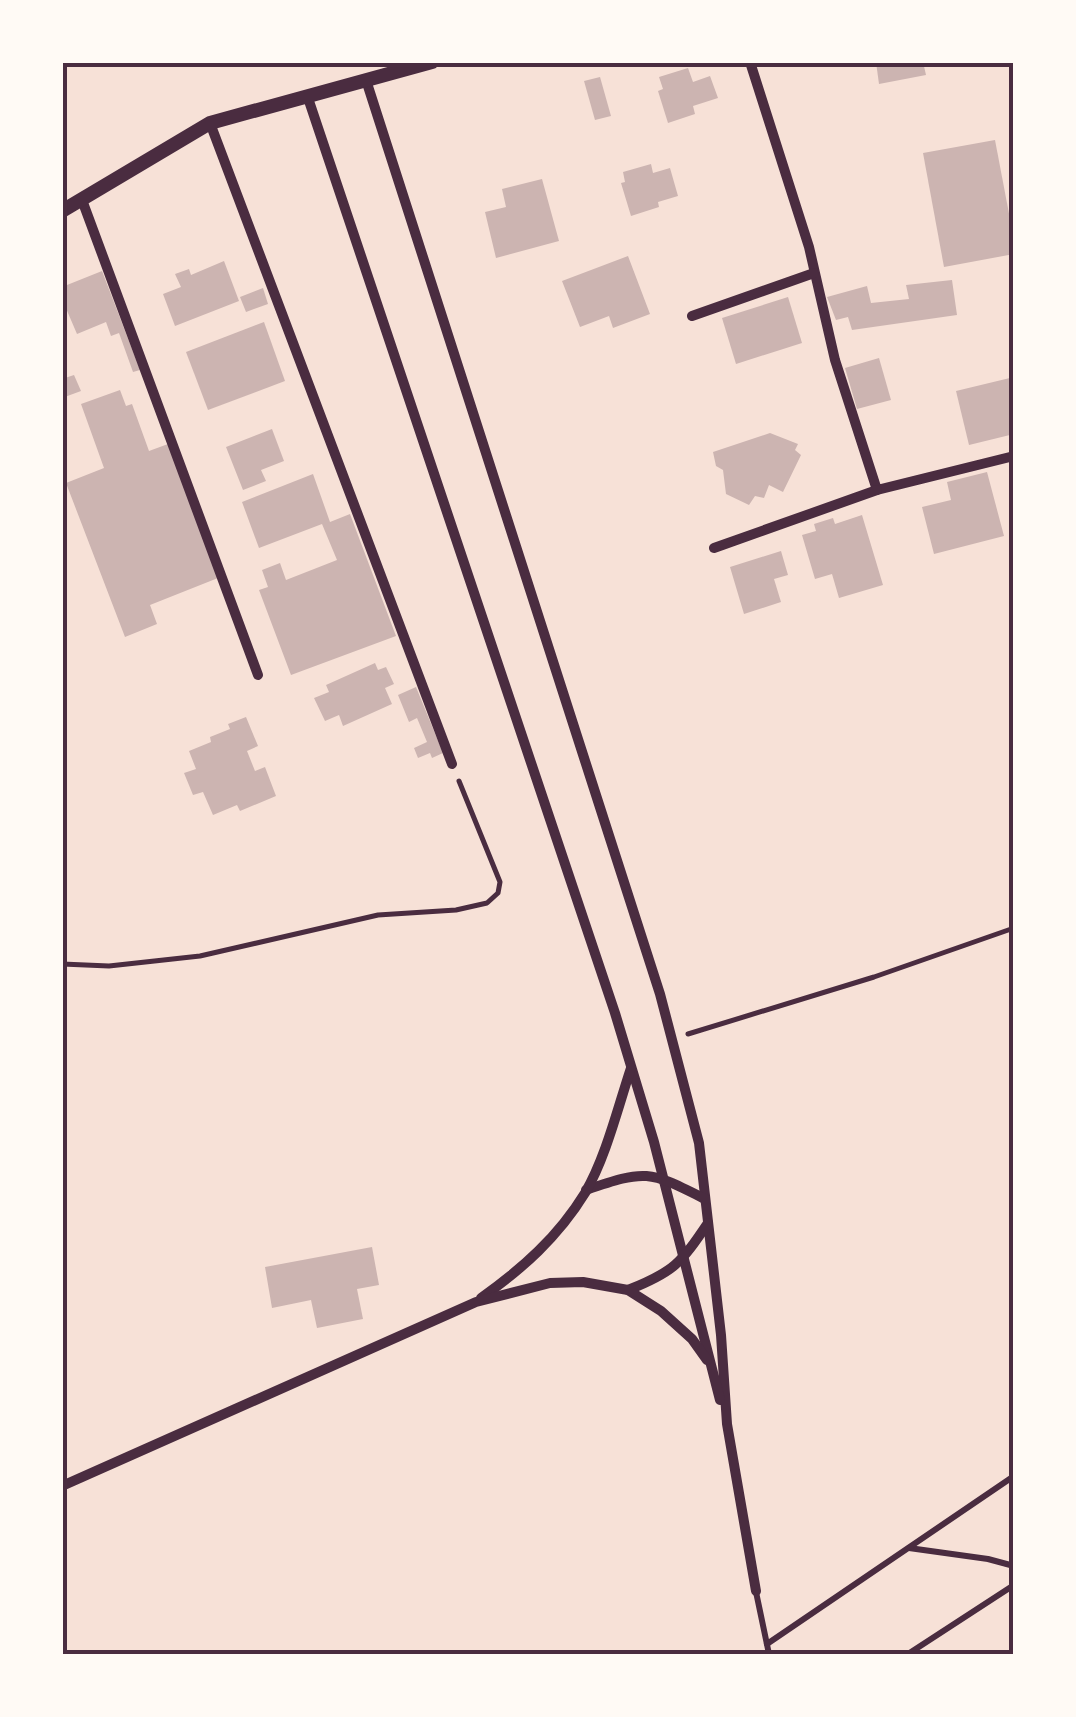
<svg xmlns="http://www.w3.org/2000/svg" width="1076" height="1717" font-family="'Source Serif 4',serif">
<style>
.building{fill:#ccb4b1}
.lines{fill:none;stroke-linecap:round;stroke-linejoin:round}
.path{stroke:#4a2c40;stroke-width:5}
.service{stroke:#4a2c40;stroke-width:6}
.minor{stroke:#4a2c40;stroke-width:10}
.tertiary{stroke:#4a2c40;stroke-width:14}
.neatline{fill:none;stroke:#4a2c40;stroke-width:4}
</style>
<rect width="100%" height="100%" fill="#f7e1d7"/>
<g class="building">
<polygon points="876,62 923,62 926,75 879,84"/>
<polygon points="688,68 693,82 710,76 718,98 693,106 695,114 668,123 658,91 663,89 659,77"/>
<polygon points="600,77 611,116 595,120 584,81"/>
<polygon points="995,140 1014,240 1014,254 944,267 923,153"/>
<polygon points="651,164 653,173 670,168 678,196 658,202 659,207 631,216 621,183 625,182 623,172"/>
<polygon points="542,179 559,241 496,258 485,212 506,207 502,189"/>
<polygon points="628,256 650,314 613,328 609,316 580,327 562,281"/>
<polygon points="224,261 239,301 175,326 163,294 181,287 175,274 189,269 191,275"/>
<polygon points="102,271 140,370 133,372 119,333 111,336 106,322 77,334 62,299 62,287"/>
<polygon points="952,280 957,315 852,330 848,317 836,320 827,297 867,286 871,303 909,299 906,285"/>
<polygon points="263,288 268,304 246,312 240,297"/>
<polygon points="788,297 802,343 736,364 722,318"/>
<polygon points="264,322 285,381 208,410 186,352"/>
<polygon points="879,358 891,400 857,409 845,368"/>
<polygon points="74,375 81,391 62,398 62,379"/>
<polygon points="1014,377 1014,434 969,445 956,391"/>
<polygon points="120,390 126,406 132,404 149,451 168,444 218,578 150,605 157,624 125,637 66,483 104,468 81,404"/>
<polygon points="272,429 284,461 261,470 266,481 243,490 226,447"/>
<polygon points="770,433 798,444 795,450 801,455 783,492 769,485 764,498 755,496 749,505 726,494 723,470 716,466 713,452"/>
<polygon points="987,472 1004,536 934,554 922,507 951,500 947,482"/>
<polygon points="313,474 330,522 350,514 396,636 291,675 259,590 268,587 262,570 280,563 286,580 337,560 322,524 259,548 242,502"/>
<polygon points="862,515 883,585 839,598 832,574 815,579 802,535 816,531 814,524 833,518 835,524"/>
<polygon points="781,551 788,575 774,579 781,602 744,614 730,567"/>
<polygon points="375,663 378,670 386,667 394,684 385,688 392,704 343,726 339,715 325,721 314,698 329,692 326,685"/>
<polygon points="416,687 443,753 432,758 430,753 418,758 414,748 427,742 417,718 409,722 398,695"/>
<polygon points="246,717 258,746 247,751 255,771 265,767 276,796 240,811 237,805 213,815 203,792 193,795 184,773 196,769 189,751 211,742 210,737 230,729 228,724"/>
<polygon points="372,1247 379,1285 357,1289 363,1319 317,1328 311,1300 272,1308 265,1267"/>
</g>
<g class="lines">
<g class="path">
<polyline points="62,964 109,966 200,956 378,915 456,910 487,903 498,893 500,882 459,781"/>
<polyline points="688,1034 874,977 1014,928"/>
</g>
<g class="service">
<polyline points="909,1548 988,1559 1014,1566"/>
<polyline points="756,1592 769,1654"/>
<polyline points="767,1644 1014,1476"/>
<polyline points="908,1654 1014,1585"/>
</g>
<g class="minor">
<polyline points="750,62 809,247 835,360 877,490 1014,456"/>
<polyline points="366,80 660,994 699,1143 721,1335 727,1424 756,1591"/>
<polyline points="307,95 615,1013 654,1142 720,1400"/>
<polyline points="210,123 452,764"/>
<polyline points="82,200 258,675"/>
<polyline points="692,316 814,273"/>
<polyline points="714,548 877,490"/>
<path d="M586,1190C647,1169 649,1171 705,1199"/>
<path d="M628,1290C674,1272 681,1263 708,1223"/>
<path d="M481,1298C522,1269 558,1237 585,1193C606,1157 618,1107 631,1068"/>
<polyline points="62,1486 476,1302 550,1283 583,1282 628,1290 661,1311 692,1339 707,1360"/>
</g>
<polyline class="tertiary" points="62,211 210,123 432,62"/>
</g>
<rect width="1076" height="1717" fill="none" stroke="#fffaf5" stroke-width="130"/>
<rect x="65" y="65" width="946" height="1587" class="neatline"/>
</svg>
